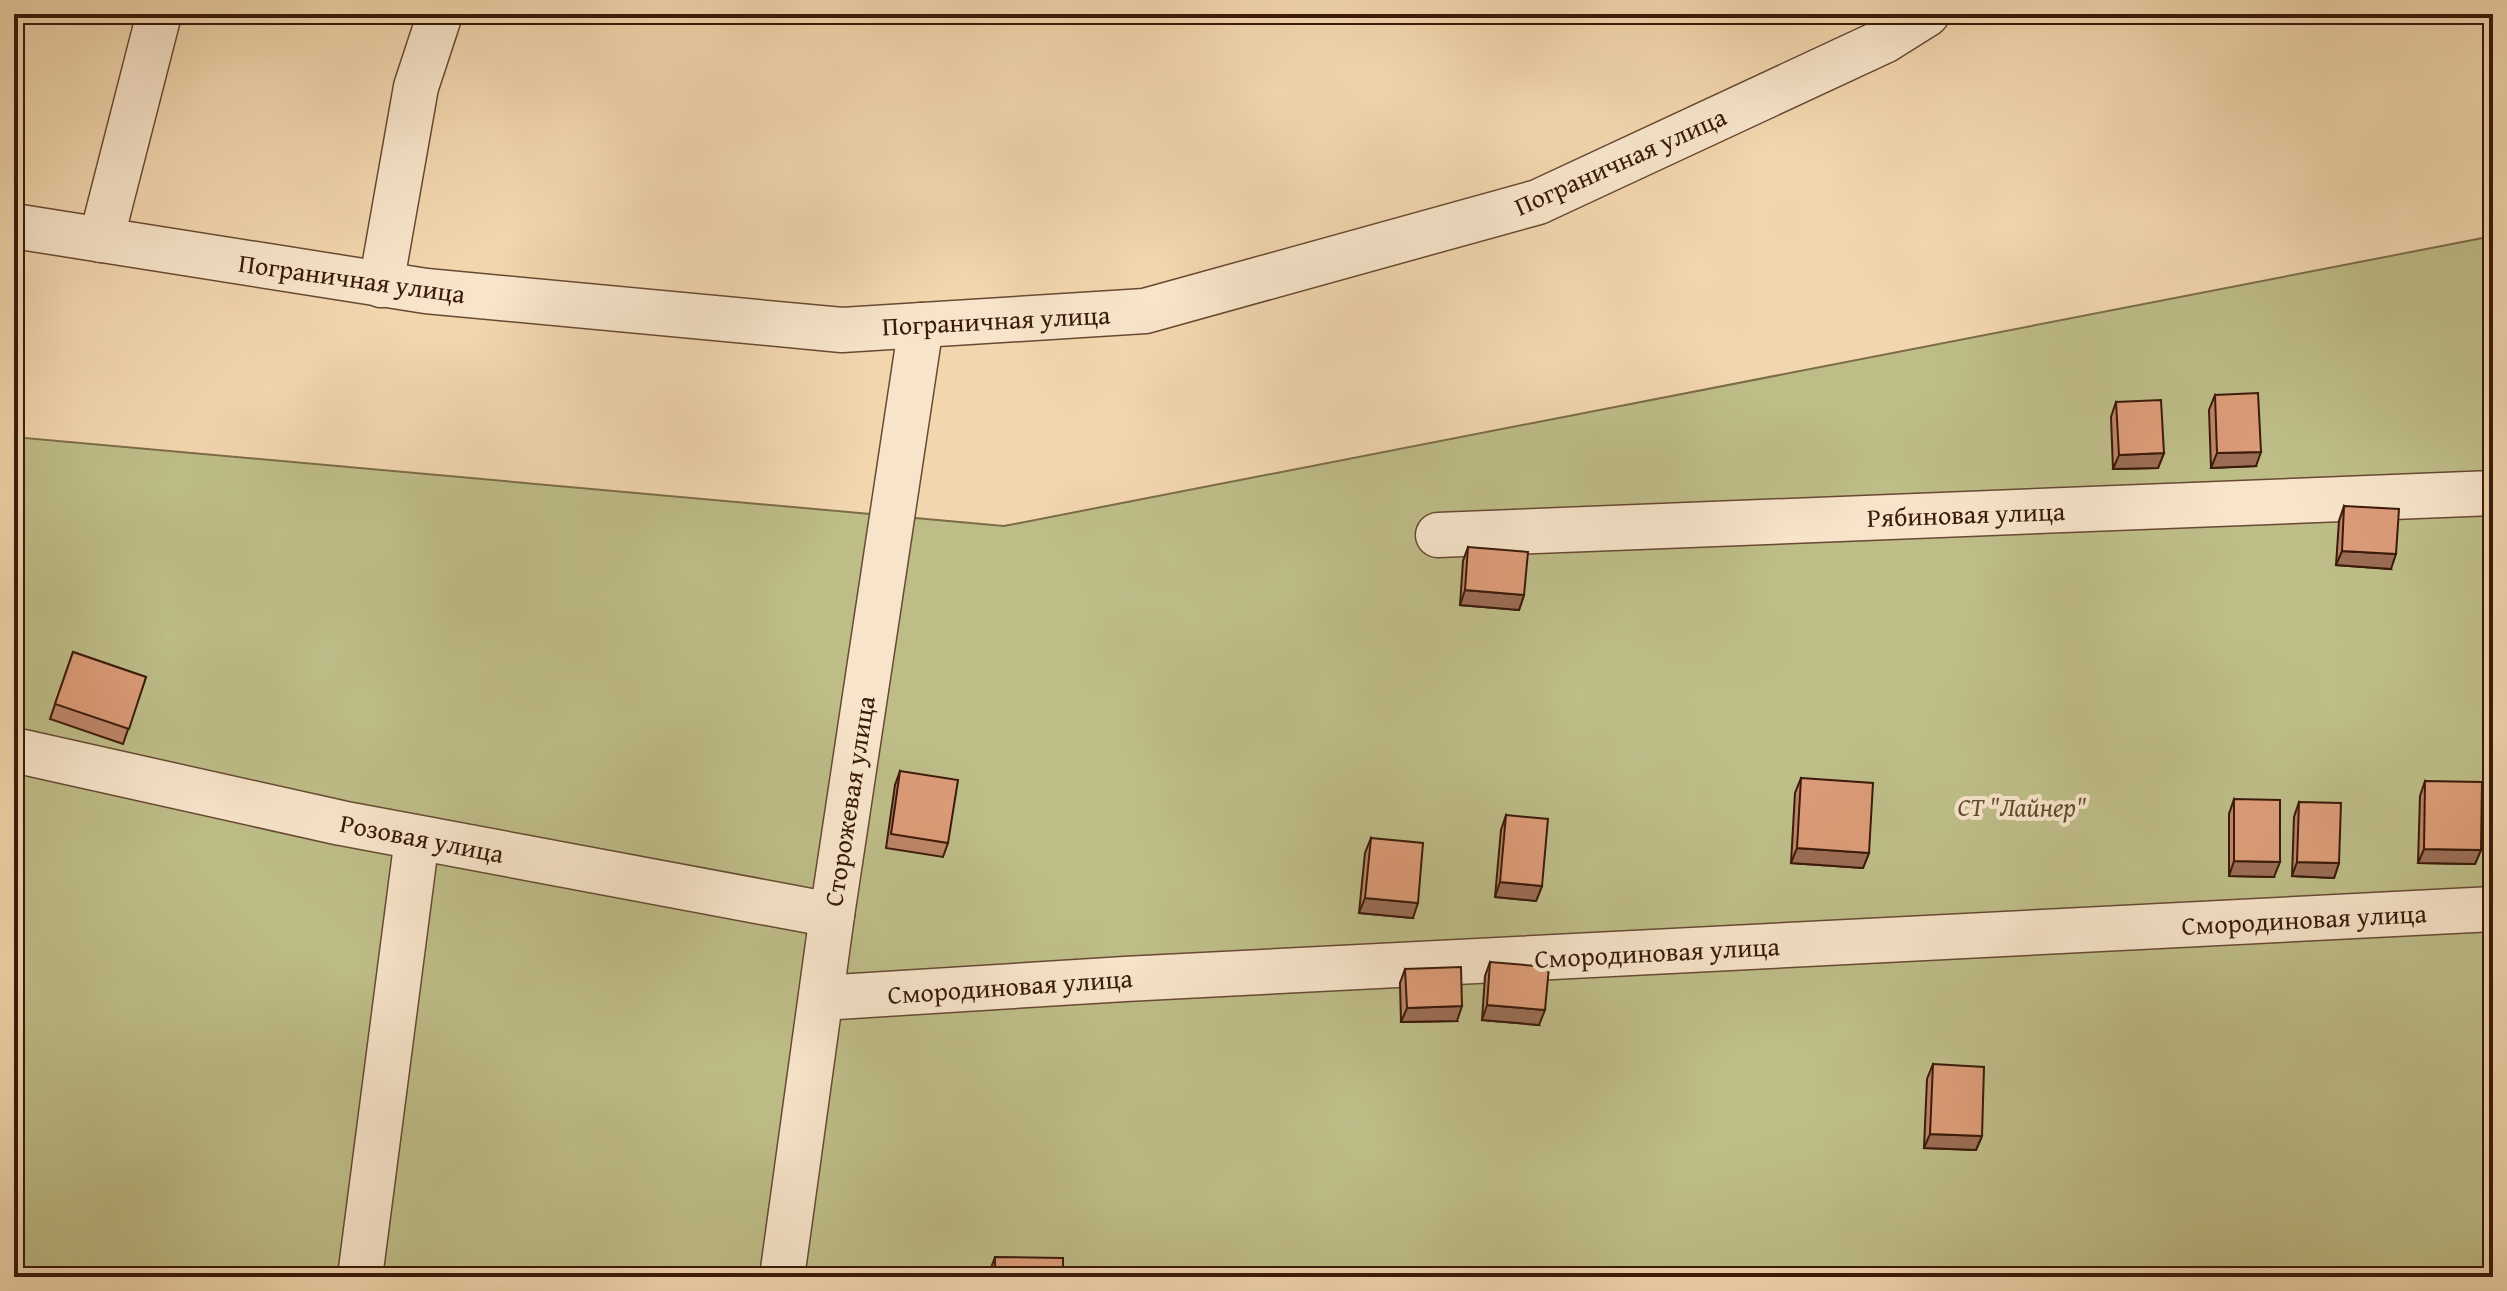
<svg xmlns="http://www.w3.org/2000/svg" width="2507" height="1291" font-family="'Gentium Book Plus',serif">
<style>
.green{fill:#bebd88;stroke:#7c6c48;stroke-width:2}
.lines{fill:none;stroke-linecap:round;stroke-linejoin:round}
.minor-casing{stroke:#684932;stroke-width:47}
.minor{stroke:#f7e4ca;stroke-width:44}
.wall{fill:#be8668;stroke:#3a1a09;stroke-width:2}
.shaded-wall{fill:#9b6d55;stroke:#3a1a09;stroke-width:2}
.building{fill:#dd9c79;stroke:#3a1a09;stroke-width:2}
.labels{text-anchor:middle;dominant-baseline:central;stroke-width:8;stroke-linejoin:round;paint-order:stroke}
.street-label{font-size:26px;fill:#3a1a09;stroke:#f7e4ca}
.park-label{font-size:26px;font-style:italic;fill:#624b2f;stroke:#f7e4ca}
</style>
<rect width="100%" height="100%" fill="#f2d6ae"/>
<filter id="stains"><feTurbulence type="fractalNoise" baseFrequency=".0025" numOctaves="4"/><feColorMatrix values="0 0 0 0 .2 0 0 0 0 .09 0 0 0 0 .02 0 0 0 .5 -.17"/></filter>
<radialGradient id="worn" r=".72"><stop offset=".6" stop-color="#630" stop-opacity="0"/><stop offset="1" stop-color="#630" stop-opacity=".3"/></radialGradient>
<polygon class="green" points="2493,236 2493,1277 14,1277 14,437 1004,526"/>
<g class="lines">
<defs>
<g id="minor">
<polyline points="14,226 426,291 842,330 1145,311 1538,202 1884,41 1927,14"/>
<polyline points="101,240 159,14"/>
<polyline points="381,285 416,87 440,14"/>
<polyline points="1438,535 2493,493"/>
<polyline points="14,750 341,823 832,915"/>
<polyline points="821,998 1125,979 2493,909"/>
<polyline points="360,1277 417,838"/>
<polyline points="782,1277 832,915 921,325"/>
</g>
</defs>
<use href="#minor" class="minor-casing"/>
<use href="#minor" class="minor"/>
</g>
<g class="wall">
<polygon points="2215,395 2256,466 2211,468 2209,410"/>
<polygon points="2116,402 2164,453 2158,468 2113,469 2111,417"/>
<polygon points="2344,506 2391,569 2336,565 2339,521"/>
<polygon points="1468,547 1524,595 1519,610 1460,605 1463,561"/>
<polygon points="73,652 146,677 123,744 50,719"/>
<polygon points="900,771 948,843 943,857 886,848 895,785"/>
<polygon points="1801,778 1869,853 1863,868 1791,863 1795,793"/>
<polygon points="2425,781 2481,850 2475,864 2418,863 2420,796"/>
<polygon points="2234,799 2274,877 2229,876 2229,814"/>
<polygon points="2299,802 2339,863 2334,878 2292,876 2294,817"/>
<polygon points="1506,815 1542,886 1536,901 1495,897 1501,830"/>
<polygon points="1371,838 1413,918 1359,913 1365,853"/>
<polygon points="1490,962 1539,1025 1482,1020 1485,976"/>
<polygon points="1405,969 1457,1021 1401,1022 1400,983"/>
<polygon points="1933,1064 1982,1136 1976,1150 1924,1148 1927,1079"/>
<polygon points="995,1257 1063,1277 990,1277 990,1271"/>
</g>
<g class="shaded-wall">
<polygon points="2261,452 2256,466 2211,468 2217,453"/>
<polygon points="2164,453 2158,468 2113,469 2119,455"/>
<polygon points="2342,551 2396,554 2391,569 2336,565"/>
<polygon points="1465,590 1524,595 1519,610 1460,605"/>
<polygon points="1797,848 1869,853 1863,868 1791,863"/>
<polygon points="2424,849 2481,850 2475,864 2418,863"/>
<polygon points="2234,861 2280,862 2274,877 2229,876"/>
<polygon points="2297,862 2339,863 2334,878 2292,876"/>
<polygon points="1500,882 1542,886 1536,901 1495,897"/>
<polygon points="1365,898 1418,903 1413,918 1359,913"/>
<polygon points="1487,1005 1545,1010 1539,1025 1482,1020"/>
<polygon points="1462,1006 1457,1021 1401,1022 1407,1008"/>
<polygon points="1930,1134 1982,1136 1976,1150 1924,1148"/>
</g>
<g class="building">
<polygon points="2258,393 2261,452 2217,453 2215,395"/>
<polygon points="2161,400 2164,453 2119,455 2116,402"/>
<polygon points="2344,506 2399,509 2396,554 2342,551"/>
<polygon points="1468,547 1528,552 1524,595 1465,590"/>
<polygon points="73,652 146,677 129,729 55,704"/>
<polygon points="900,771 958,780 948,843 891,834"/>
<polygon points="1801,778 1873,783 1869,853 1797,848"/>
<polygon points="2425,781 2482,782 2481,850 2424,849"/>
<polygon points="2234,799 2280,800 2280,862 2234,861"/>
<polygon points="2299,802 2341,803 2339,863 2297,862"/>
<polygon points="1506,815 1548,819 1542,886 1500,882"/>
<polygon points="1371,838 1423,843 1418,903 1365,898"/>
<polygon points="1490,962 1549,967 1545,1010 1487,1005"/>
<polygon points="1461,967 1462,1006 1407,1008 1405,969"/>
<polygon points="1933,1064 1984,1067 1982,1136 1930,1134"/>
<polygon points="995,1257 1063,1258 1063,1277 995,1277"/>
</g>
<g class="labels">
<g class="street-label">
<text transform="translate(1620 161) rotate(-24)">Пограничная улица</text>
<text transform="translate(352 278) rotate(8)">Пограничная улица</text>
<text transform="translate(996 320) rotate(-3)">Пограничная улица</text>
<text transform="translate(1966 514) rotate(-2)">Рябиновая улица</text>
<text transform="translate(849 801) rotate(-81)">Сторожевая улица</text>
<text transform="translate(422 838) rotate(11)">Розовая улица</text>
<text transform="translate(2304 919) rotate(-3)">Смородиновая улица</text>
<text transform="translate(1657 952) rotate(-3)">Смородиновая улица</text>
<text transform="translate(1010 986) rotate(-4)">Смородиновая улица</text>
</g>
<g class="park-label">
<text x="2022" y="806">СТ "Лайнер"</text>
</g>
</g>
<rect width="2507" height="1291" fill="none" stroke="#f2d6ae" stroke-width="48"/>
<rect x="16" y="16" width="2475" height="1259" fill="none" stroke="#3a1a09" stroke-width="4"/>
<rect x="24" y="24" width="2459" height="1243" fill="none" stroke="#3a1a09" stroke-width="2"/>
<rect width="100%" height="100%" filter="url(#stains)"/>
<rect width="100%" height="100%" fill="url(#worn)"/>
</svg>
